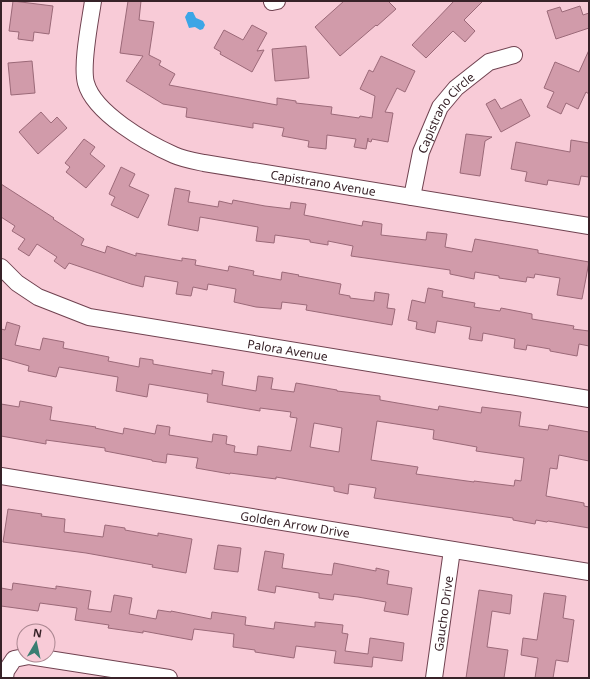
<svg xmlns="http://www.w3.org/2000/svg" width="590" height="679" font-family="'Noto Sans',sans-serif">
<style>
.water{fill:#3ca5e6}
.building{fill:#d19baa;stroke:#9b6978;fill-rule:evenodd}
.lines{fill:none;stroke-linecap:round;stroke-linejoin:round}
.minor-casing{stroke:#704250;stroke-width:18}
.minor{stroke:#fff;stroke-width:16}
.labels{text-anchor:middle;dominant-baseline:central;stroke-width:3;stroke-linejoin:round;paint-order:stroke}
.street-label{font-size:12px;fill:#372228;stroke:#f8cbd7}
</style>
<rect width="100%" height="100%" fill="#f8cbd7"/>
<polygon class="water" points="188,12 193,12 196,18 203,21 205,25 203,29 200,30 195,27 189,28 185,17"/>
<g class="building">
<polygon points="13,1 53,6 49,34 34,32 33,41 18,39 19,32 9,31"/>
<polygon points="128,1 141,1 139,20 154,22 149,55 161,61 159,65 175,74 169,85 277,105 277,98 296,101 296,103 332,107 331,114 359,118 360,116 372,118 375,96 360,89 369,70 373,72 381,56 415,71 405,92 397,88 385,112 393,113 388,142 372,139 371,142 368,141 368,138 366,149 354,147 356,139 327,135 326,149 308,147 309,141 282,136 284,128 253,123 253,128 186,117 187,108 163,104 126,81 143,56 120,53"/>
<polygon points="344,1 388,1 396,9 377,26 376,25 340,56 315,27"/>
<polygon points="454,1 483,1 464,20 475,31 465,42 453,31 426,58 412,45"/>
<polygon points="580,6 583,15 589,13 589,28 556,39 547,11 560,7 562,12"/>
<polygon points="252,25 267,33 257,51 264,50 252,72 220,54 221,52 214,48 224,30 243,40"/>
<polygon points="306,46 309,78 275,81 272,49"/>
<polygon points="589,50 589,94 586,92 578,109 566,103 561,114 547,107 554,92 544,88 555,62 579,72"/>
<polygon points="32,61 35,93 11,95 8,63"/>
<polygon points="495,99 501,109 521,99 530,116 501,132 486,104"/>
<polygon points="41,112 51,123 57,117 67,128 38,154 19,132"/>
<polygon points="466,134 492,137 485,141 480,176 460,173"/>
<polygon points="84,139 95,147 90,154 105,166 86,188 66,172 70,167 65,163"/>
<polygon points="571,140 589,143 589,177 581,176 579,185 548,180 547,185 525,181 527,172 511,169 516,142 570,152"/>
<polygon points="121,167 135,174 129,186 149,195 138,218 111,205 115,197 109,194"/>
<polygon points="1,184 54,218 53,219 84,239 81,245 105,253 107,246 136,256 136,253 182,261 182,258 196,260 195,265 228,271 229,266 254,271 253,275 281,280 282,272 299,275 298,276 341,284 339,294 350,296 350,298 374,301 375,292 389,294 387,308 395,309 392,325 306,310 307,305 282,302 281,309 256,307 234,302 236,289 208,284 207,290 193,287 191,296 176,294 178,282 145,276 143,287 131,284 69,263 65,269 54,261 57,257 37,244 29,256 18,249 25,239 12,231 15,226 1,217"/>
<polygon points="175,188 190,191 188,202 218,207 219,201 232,204 233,200 265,206 290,209 291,202 306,204 304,215 362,226 363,221 382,224 381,235 426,240 427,232 447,234 445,247 472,252 475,239 538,250 538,253 589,262 582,299 557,295 560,278 535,274 534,278 527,277 526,282 499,278 499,276 475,272 474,279 450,274 450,270 351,256 353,246 328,241 328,245 310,242 310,240 275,235 274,243 256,241 258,227 200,217 198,231 168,225"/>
<polygon points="428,288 443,291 442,297 475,303 474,307 500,311 501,308 532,314 532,319 574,326 573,329 589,331 589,346 579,344 577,356 550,351 550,349 527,345 526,350 514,348 515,339 483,333 482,341 469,339 471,327 437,321 435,333 416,329 417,322 408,320 412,300 425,303"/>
<path d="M7,322L20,326L15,345L40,350L43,338L64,342L63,348L109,357L108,361L139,367L140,358L153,360V364L212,374V370L224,372L222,385L256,391L258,376L273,378L271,389L294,392L296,383L337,390V391L380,396V400L438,410L439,406L481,413L482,407L521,412L519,426L548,430L549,425L589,432V461L559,455L557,469L550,468L546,496L584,503V506L589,507V528L548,521L547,522L536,520L535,524L513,520V518L374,498L376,488L349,484L348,494L334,491V487L276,477V479L230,473V474L196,468L198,458L167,454L166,463L152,461V460L105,451V448L46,440V444L1,436V404L19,407L20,401L52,407L50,420L96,427L95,428L123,434L124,428L155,434L157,425L170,427L169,435L212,442L213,434L227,436L226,444L235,446L234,452L257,455L258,446L291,451L297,418L290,417L291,412L260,408V411L207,402L208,394L149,384L147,397L116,391L118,377L59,367L56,377L28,371L29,366L1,358V329L5,330ZM377,421L434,430L433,439L477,447L476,451L524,458L521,481L515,480L514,486L474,481V482L416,474L418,467L371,460ZM314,423L342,428L339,452L310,447Z"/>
<polygon points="8,509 42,514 41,516 65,519 64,532 103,537 105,525 125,528 125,530 158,536 158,533 192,539 186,573 152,567 153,565 86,553 3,542"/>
<polygon points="218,545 241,548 238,572 214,569"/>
<polygon points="265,551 284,554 282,568 323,574 332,575 334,563 376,571 376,568 389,571 387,584 412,588 408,615 384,611 386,602 358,597 334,594 333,600 319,598 319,593 276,586 275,593 258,590"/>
<polygon points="13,583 56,589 56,586 91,591 88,609 111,612 114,595 132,598 129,614 156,619 158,610 171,612 171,611 211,619 212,612 246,617 245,625 274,629 275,622 315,627 315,622 343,625 342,633 348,634 345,651 368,654 370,638 404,643 402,661 373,657 372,667 334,663 336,651 296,646 294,658 255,652 255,650 233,647 234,634 194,629 192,640 143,631 143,633 108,628 109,625 75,620 77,608 40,603 38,611 1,606 1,588 12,590"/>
<polygon points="479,590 512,595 510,614 492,611 487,647 508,650 504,678 466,678"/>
<polygon points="544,593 566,596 563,618 574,620 568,662 556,660 553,678 535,678 538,658 521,655 523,638 537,640"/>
</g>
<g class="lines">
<defs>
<g id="minor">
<path id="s1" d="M93,1C90,22 81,65 86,83C94,113 147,143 174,155C183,159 194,161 204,163L589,226"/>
<polyline points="272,2 277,1"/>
<path id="s2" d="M412,197L421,152L440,107L456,88L489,62L514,55"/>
<path id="s3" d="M1,267L17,283L38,297L89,317L589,399"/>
<path id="s4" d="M1,476L589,572"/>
<polyline points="5,678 6,671 14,659 29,656 169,678"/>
<path id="s5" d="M434,678L452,550"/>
</g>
</defs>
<use href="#minor" class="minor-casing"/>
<use href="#minor" class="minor"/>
</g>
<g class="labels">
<g class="street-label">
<text stroke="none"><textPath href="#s2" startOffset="93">Capistrano Circle</textPath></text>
<text stroke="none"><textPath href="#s1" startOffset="351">Capistrano Avenue</textPath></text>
<text stroke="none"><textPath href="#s3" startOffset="304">Palora Avenue</textPath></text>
<text stroke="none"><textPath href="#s4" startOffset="298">Golden Arrow Drive</textPath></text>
<text stroke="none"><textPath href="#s5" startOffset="65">Gaucho Drive</textPath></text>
</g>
</g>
<rect width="590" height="679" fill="none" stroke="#372228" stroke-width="4"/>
<g transform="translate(36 643) rotate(9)"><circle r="19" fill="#f8cbd7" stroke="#ab8791"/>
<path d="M0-3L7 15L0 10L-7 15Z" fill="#3a7e72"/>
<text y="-6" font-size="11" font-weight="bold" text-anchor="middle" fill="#372228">N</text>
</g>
</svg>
